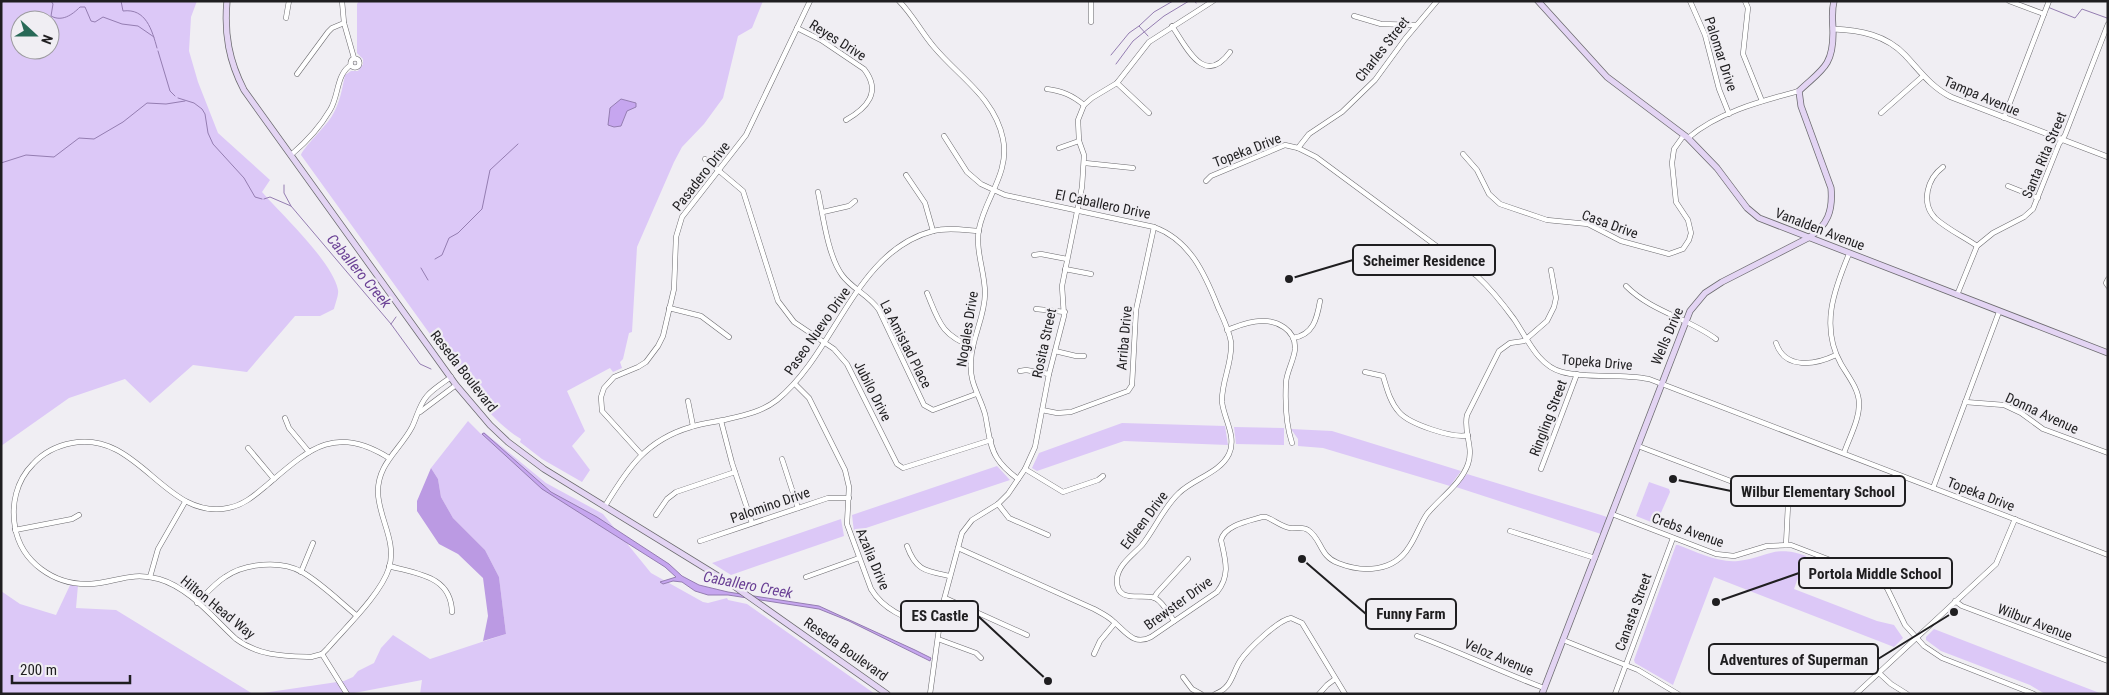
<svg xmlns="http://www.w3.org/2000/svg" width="2109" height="695" font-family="'Roboto Condensed',sans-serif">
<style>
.green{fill:#dcc8f7;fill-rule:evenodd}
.forest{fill:#bb9ae3}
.water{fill:#c6a6ef;stroke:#947db1}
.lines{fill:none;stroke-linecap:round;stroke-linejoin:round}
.stream{stroke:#947db1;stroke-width:1}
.minor-casing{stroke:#6c6b6f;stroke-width:5.5}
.tertiary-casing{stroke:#6c6b6f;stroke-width:6}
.secondary-casing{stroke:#6c6b6f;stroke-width:7}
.minor{stroke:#fff;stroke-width:4.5}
.tertiary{stroke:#fff;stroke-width:5}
.secondary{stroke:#e3d4f3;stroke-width:5.5}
.labels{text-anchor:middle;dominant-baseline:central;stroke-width:4.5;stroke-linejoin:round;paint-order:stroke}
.street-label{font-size:14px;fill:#1f1e20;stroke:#f0eef3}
.water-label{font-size:15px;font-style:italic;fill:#693f94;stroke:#f0eef3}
.leader{fill:none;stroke:#1f1e20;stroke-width:2}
.callout-dot{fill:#1f1e20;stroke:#f0eef3;stroke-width:2}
.callout{fill:#f0eef3;stroke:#1f1e20;stroke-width:2}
.callout-label{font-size:15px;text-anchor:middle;font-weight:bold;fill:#1f1e20}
</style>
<rect width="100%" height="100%" fill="#f0eef3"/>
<g class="green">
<path d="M1,1H197L191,17L189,51L198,82L218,133L270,180L262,192C281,214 333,262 338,290C339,295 335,304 334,309L320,316H295L247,372L193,365L150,403L125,379L69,398L1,446ZM20,20H50V50H20Z"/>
<path d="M359,1H763L752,28L738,36L723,98L704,124L682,147L674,162L637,247L632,332L629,333L623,359L620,362L622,368L613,372L610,368L567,391L585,431L572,446L590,470L582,482L542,459L520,442L521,439C501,427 486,409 471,391L301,155C302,149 327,125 332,116C340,103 342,89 345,75L351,71H358L363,64V59L357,53V4Z"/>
<polygon points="468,421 481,434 484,432 546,483 603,514 651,573 703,602 708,603 727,598 728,600 747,604 875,694 420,694 422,680 349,694 256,694 344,681 353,677 358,671 374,663 381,648 393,635 430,659 506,634 499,577 485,550 453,518 441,497 438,479 431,468"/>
<polygon points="1122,423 1225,426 1228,445 1124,441 1037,471 1032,468 1039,453"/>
<polygon points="1234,427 1284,428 1284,445 1236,444"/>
<polygon points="1291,429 1332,431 1461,471 1450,486 1323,448 1298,446 1298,439"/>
<polygon points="997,466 1010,480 854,532 852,515"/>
<polygon points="1467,474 1601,515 1607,517 1601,534 1456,487"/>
<polygon points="1649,482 1669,489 1670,492 1656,524 1636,516"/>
<polygon points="841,519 844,536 731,575 712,563"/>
<path d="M1676,545H1678C1697,552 1718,563 1738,561C1767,558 1774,544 1806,556L1794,589L1877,621L1894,625L1903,638L1894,647L1714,577L1673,685L1635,663L1634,660Z"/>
<polygon points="71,583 78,585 76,608 116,610 253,694 1,694 1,591 20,604 56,615"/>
<polygon points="1934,629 2097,692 2103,694 2045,694 2030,685 1941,651 1926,640 1926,637"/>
</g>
<polygon class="forest" points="431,468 438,479 441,497 453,518 485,550 499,577 506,634 483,641 488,616 483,578 458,554 439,544 417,511 417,501"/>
<g class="water">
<polygon points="621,99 636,103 636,107 627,111 621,126 614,127 608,125 610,108"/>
<polygon points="484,433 551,492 597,517 669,564 682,576 699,585 728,592 819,606 915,650 931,658 930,661 849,621 819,609 728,595 708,595 695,591 682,582 673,581 663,584 660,582 676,577 665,567 542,489 482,434"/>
</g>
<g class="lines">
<g class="stream">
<path d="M51,1L53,4L51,16C62,22 72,15 80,7H85L91,21L95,22L103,17L122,24L138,26L154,37"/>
<path d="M121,1L123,11C146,8 152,30 157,48"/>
<polyline points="1195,1 1196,3"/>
<polyline points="1,4 3,1"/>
<polyline points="2045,6 2075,18 2082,9 2107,18"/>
<polyline points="1148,36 1139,26 1154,12 1173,1"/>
<polyline points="158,51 170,91 175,96"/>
<polyline points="1111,55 1129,33 1139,26"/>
<polyline points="1116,64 1133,41 1164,16 1189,1"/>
<polyline points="178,98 194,103 202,109 205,114 208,133 213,144 244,178 255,197 262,199"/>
<polyline points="1,163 26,155 54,157 79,138 94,139 123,122 147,103 166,104 185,101"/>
<polyline points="284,185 284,193 291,206"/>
<polyline points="264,199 270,197 291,206 391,324 420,364 431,369"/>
<polyline points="435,259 442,255 449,238 458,233 482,209 490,170 518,144"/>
<polyline points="421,268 428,280"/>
<polyline points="391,324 396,317"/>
</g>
<defs>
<g id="minor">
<polyline points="342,1 344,23 354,58"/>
<path d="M899,1C913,15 921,32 934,47C959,77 995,98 1003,139C1010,173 985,198 979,229C975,251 985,272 985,293C985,317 972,337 971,360C969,384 979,393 985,414C988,427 989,446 997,458C1002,466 1010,473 1018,479"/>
<polyline points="1690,1 1705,35 1719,89 1729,114"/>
<polyline points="1745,1 1748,8 1743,54 1762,101"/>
<polyline points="2009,1 2044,14"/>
<polyline points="1354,16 1381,24 1416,25"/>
<polyline points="286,18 289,1"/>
<polyline points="1091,22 1091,1"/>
<path d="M1172,26C1186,46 1204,88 1230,52"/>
<path d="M797,28L821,40L864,69C882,92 867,108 846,120"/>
<circle cx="355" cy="63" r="4.5"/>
<polyline points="297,74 328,32 332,28 344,23"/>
<polyline points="1117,83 1149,113"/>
<path d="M1047,89C1062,91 1072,95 1084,105"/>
<polyline points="1881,113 1923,76"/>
<polyline points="2004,118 2049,1"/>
<path d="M944,136L967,172L981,184L994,190L1005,195L1154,227C1190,240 1205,274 1218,307C1223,318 1229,330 1231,342C1233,362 1221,382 1222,402C1224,419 1237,437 1229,454C1220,473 1193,479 1179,493C1163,508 1155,529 1142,545C1133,555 1119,564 1117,578C1115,605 1142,593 1155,598C1163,602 1169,614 1174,621"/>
<path d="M1688,138C1718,112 1762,101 1799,91"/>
<polyline points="1059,148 1079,141"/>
<polyline points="1298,148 1309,134 1342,112 1375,80 1405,39 1437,1"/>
<path d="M292,154C306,142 320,127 330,110C339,96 336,74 351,65"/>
<polyline points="1463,154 1477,170 1489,194 1500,204 1547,220 1588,224 1621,241 1669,254 1683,249 1689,240 1691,233 1688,220 1676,202 1672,163 1674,149 1684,135"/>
<polyline points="705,159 743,191 778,301 794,322 834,349 847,364 897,464 903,468 991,440"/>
<polyline points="1085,163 1133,168"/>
<path d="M1943,167C1928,178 1920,202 1935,218C1947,229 1964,237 1977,246"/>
<polyline points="906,175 925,203 933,231"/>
<path d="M1206,181L1211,176L1285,145L1298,148L1316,157L1477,276C1491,289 1503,304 1514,319C1527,338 1538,366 1562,372C1588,379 1621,373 1649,379L2108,555"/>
<polyline points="2008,186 2038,198"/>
<path d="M818,192C823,216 828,256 842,275C852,289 869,295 879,310L924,405L933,410L976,394"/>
<polyline points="823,212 849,206 855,201"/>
<polyline points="1034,255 1041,254 1067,259"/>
<polyline points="1065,269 1091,274"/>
<polyline points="2108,279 2106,283 2108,286"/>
<path d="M1626,286C1652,312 1688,318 1716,339"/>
<path d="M927,293C939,322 941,335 973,347"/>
<polyline points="1957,295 1977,246 1993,233 2024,217 2033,209 2059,144 2065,135 2108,24"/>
<polyline points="669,308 701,316 729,337"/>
<polyline points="1036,309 1065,312"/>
<path d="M1227,330C1238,326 1249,321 1261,321C1277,320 1296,330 1295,349C1294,360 1287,371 1286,382C1285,401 1286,425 1292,443"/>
<path d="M1293,338C1313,335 1317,319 1320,301"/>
<path d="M1776,343C1785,370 1815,365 1836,355"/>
<polyline points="1055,351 1076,356 1084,356"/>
<polyline points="1020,371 1026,370 1049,374"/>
<path d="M1365,372L1383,376C1387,389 1390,402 1399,412C1409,424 1454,439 1468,435"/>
<path d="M795,384L809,398L845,470L849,487L847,524L871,589C886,614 913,620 939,630"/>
<polyline points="688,401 693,426"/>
<polyline points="1965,402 2004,405 2021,413 2043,429 2108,453"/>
<polyline points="1042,410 1057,413 1071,412 1128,391 1132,385 1136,310 1154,227"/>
<polyline points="420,412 456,385"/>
<polyline points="285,418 289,428 309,452"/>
<polyline points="721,421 732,463 752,523"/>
<polyline points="1638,446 1786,502 1788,505 1786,545"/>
<polyline points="248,448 274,479"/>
<path d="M1844,453C1849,438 1860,419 1859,402C1858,388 1848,376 1841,364C1820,327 1834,290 1849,254"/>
<polyline points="641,454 602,411 601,397 604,388 614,377 638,367 646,362 658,346 663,336 674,289 676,237 682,217 746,135 810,1"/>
<path d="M389,458C335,424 309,449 267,485C255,495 244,505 228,508C165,521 139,430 72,443C56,446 43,453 33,464C16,481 11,505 15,527C21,562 54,585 89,584C115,583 130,571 159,579C190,588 213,618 236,639C259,656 283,656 311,657L322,654L327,649C345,628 381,594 389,568C397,541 379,519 378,493C377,464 400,450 412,427C417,417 419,405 427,396C433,389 443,383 451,377"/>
<polyline points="782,459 798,508"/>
<polyline points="1025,469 1063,492 1098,480 1103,476"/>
<polyline points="1541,469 1577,374"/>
<polyline points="1933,488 1999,312"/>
<polyline points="998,504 1009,518 1048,535"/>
<path d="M605,506C628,468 646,440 691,427C703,423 716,422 728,419C746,415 763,411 777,400C836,352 855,251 933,231C948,227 964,230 979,231"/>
<polyline points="1612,514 1716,554 1734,556 1767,546 1791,545 1872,576 1887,588 1905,625 1924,646 1942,658 2034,694"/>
<polyline points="656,515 667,499 676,492 735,472"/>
<polyline points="15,530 72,519 79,515"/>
<polyline points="1510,531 1595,558"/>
<polyline points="700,541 828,498 849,498"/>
<path d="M907,546C916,571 926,571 950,576"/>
<path d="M958,548L1094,609C1101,613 1108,616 1114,622C1126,632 1134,646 1151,637L1217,592C1231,575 1225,559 1221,540C1225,525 1249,521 1262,517H1266C1274,520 1282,527 1290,528C1296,529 1303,526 1308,530C1322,539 1319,556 1338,563C1363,573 1394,572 1409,547C1416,537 1420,524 1427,514C1440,498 1461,484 1468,464C1474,447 1463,432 1467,415L1499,351L1510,343L1524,341L1547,321L1554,307L1556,298L1551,270"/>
<path d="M389,566C418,574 451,576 452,612"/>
<polyline points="301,572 313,543"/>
<polyline points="150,577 158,549 185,502"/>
<polyline points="806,577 859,558"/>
<polyline points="945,598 1027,635"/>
<polyline points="1154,598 1157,593 1188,559"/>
<polyline points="1955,601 1962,606 2108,661"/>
<path d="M197,603C206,594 214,584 225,577C245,563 281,560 302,572C321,583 339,601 356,615"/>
<path d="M1417,636C1460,652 1501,672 1544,688"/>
<polyline points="938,639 976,653 981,658"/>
<polyline points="1563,640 1638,670 1678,694"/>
<polyline points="322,654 347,694"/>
<polyline points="1094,654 1100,641 1115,623"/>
<polyline points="1879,673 1891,684 1907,694"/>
<polyline points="1183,677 1192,689 1201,694"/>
<polyline points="930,694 942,607 962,533 972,520 998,504 1008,494 1025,469 1035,447 1049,374 1064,316 1062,286 1082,187 1084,155 1079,141 1078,120 1084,105 1092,98 1117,83 1149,42 1213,1"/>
<path d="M1215,694C1232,688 1232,674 1240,661C1248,649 1278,620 1291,618L1302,623L1345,694"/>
<polyline points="1319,694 1327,685 1335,679"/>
<polyline points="1615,694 1673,538"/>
<polyline points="1856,694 1996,564 2015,519"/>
</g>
<path id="tertiary" d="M1833,29C1860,30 1886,35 1905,55C1920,71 1931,87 1951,97L2108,157"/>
<g id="secondary">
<path d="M227,1C224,34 229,61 244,90L456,385L490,425L508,442L544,469L731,584L887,694"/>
<polyline points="1538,1 1607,77 1688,138 1717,168 1747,208 1759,218 2108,353"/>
<path d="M1542,694L1690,311L1705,293L1722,282L1808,238C1828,226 1833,210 1831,188L1801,106L1799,91C1821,70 1833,67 1833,33C1833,21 1831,13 1834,1"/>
</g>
</defs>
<use href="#minor" class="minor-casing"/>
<use href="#tertiary" class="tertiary-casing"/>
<use href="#secondary" class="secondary-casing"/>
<use href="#minor" class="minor"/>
<use href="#tertiary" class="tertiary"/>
<use href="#secondary" class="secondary"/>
</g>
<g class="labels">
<g class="street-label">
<text transform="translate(838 40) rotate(32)">Reyes Drive</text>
<text transform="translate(1382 49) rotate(-52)">Charles Street</text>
<text transform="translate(1721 54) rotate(72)">Palomar Drive</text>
<text transform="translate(1982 96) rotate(23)">Tampa Avenue</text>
<text transform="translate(1247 150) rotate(-21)">Topeka Drive</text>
<text transform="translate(2044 155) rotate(-67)">Santa Rita Street</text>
<text transform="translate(701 176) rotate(-52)">Pasadero Drive</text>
<text transform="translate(1103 204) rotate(12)">El Caballero Drive</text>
<text transform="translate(1610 224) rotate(20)">Casa Drive</text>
<text transform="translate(1820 229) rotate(21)">Vanalden Avenue</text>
<text transform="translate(967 329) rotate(-81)">Nogales Drive</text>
<text transform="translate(817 331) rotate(-55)">Paseo Nuevo Drive</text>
<text transform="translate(1667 336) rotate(-67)">Wells Drive</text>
<text transform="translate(1124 338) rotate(-85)">Arriba Drive</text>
<text transform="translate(1044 343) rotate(-78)">Rosita Street</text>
<text transform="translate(906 344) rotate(63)">La Amistad Place</text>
<text transform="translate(1597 362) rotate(5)">Topeka Drive</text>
<text transform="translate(464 371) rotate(52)">Reseda Boulevard</text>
<text transform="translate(873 391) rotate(63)">Jubilo Drive</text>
<text transform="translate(2042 413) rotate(25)">Donna Avenue</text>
<text transform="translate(1548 418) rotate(-69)">Ringling Street</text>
<text transform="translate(1981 494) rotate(21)">Topeka Drive</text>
<text transform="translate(770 505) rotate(-19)">Palomino Drive</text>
<text transform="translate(1144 520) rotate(-53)">Edleen Drive</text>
<text transform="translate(1688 530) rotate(20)">Crebs Avenue</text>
<text transform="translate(873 559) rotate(67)">Azalia Drive</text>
<text transform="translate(1178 603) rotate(-36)">Brewster Drive</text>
<text transform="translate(218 607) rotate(39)">Hilton Head Way</text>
<text transform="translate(1633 612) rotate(-70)">Canasta Street</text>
<text transform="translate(2035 622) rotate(21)">Wilbur Avenue</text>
<text transform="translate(846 649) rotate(35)">Reseda Boulevard</text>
<text transform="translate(1499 657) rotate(23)">Veloz Avenue</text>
</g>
<g class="water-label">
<text transform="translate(359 271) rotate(50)">Caballero Creek</text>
<text transform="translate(748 585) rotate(11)">Caballero Creek</text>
</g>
</g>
<path class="leader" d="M1289 279L1353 260M1673 479L1731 491M1716 602L1799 573M1302 559L1366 614M1048 681L978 616M1954 612L1878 659"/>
<g class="callout-dot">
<circle cx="1289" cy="279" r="5"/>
<circle cx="1673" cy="479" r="5"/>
<circle cx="1716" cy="602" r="5"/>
<circle cx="1302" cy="559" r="5"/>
<circle cx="1048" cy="681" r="5"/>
<circle cx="1954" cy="612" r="5"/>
</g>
<g class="callout">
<rect x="1353" y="245" width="142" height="30" rx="5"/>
<rect x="1731" y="476" width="174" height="30" rx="5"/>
<rect x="1799" y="558" width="153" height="30" rx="5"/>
<rect x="1366" y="599" width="90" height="30" rx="5"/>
<rect x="901" y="601" width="77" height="30" rx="5"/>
<rect x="1709" y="644" width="169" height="30" rx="5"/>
</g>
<g class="callout-label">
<text x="1424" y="266">Scheimer Residence</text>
<text x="1818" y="497">Wilbur Elementary School</text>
<text x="1875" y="579">Portola Middle School</text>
<text x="1411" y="619">Funny Farm</text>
<text x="940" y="621">ES Castle</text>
<text x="1794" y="665">Adventures of Superman</text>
</g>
<rect width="2109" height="695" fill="none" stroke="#1f1e20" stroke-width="5"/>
<g transform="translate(35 35) rotate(111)"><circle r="24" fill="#f0eef3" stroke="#9c9b9f"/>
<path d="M0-4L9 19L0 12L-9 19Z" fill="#286957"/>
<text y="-8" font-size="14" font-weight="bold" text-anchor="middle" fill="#1f1e20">N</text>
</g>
<path d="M12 675v8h118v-8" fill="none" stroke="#1f1e20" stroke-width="2.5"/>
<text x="20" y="675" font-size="15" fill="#1f1e20" stroke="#f0eef3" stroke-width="4" paint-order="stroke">200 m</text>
</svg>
